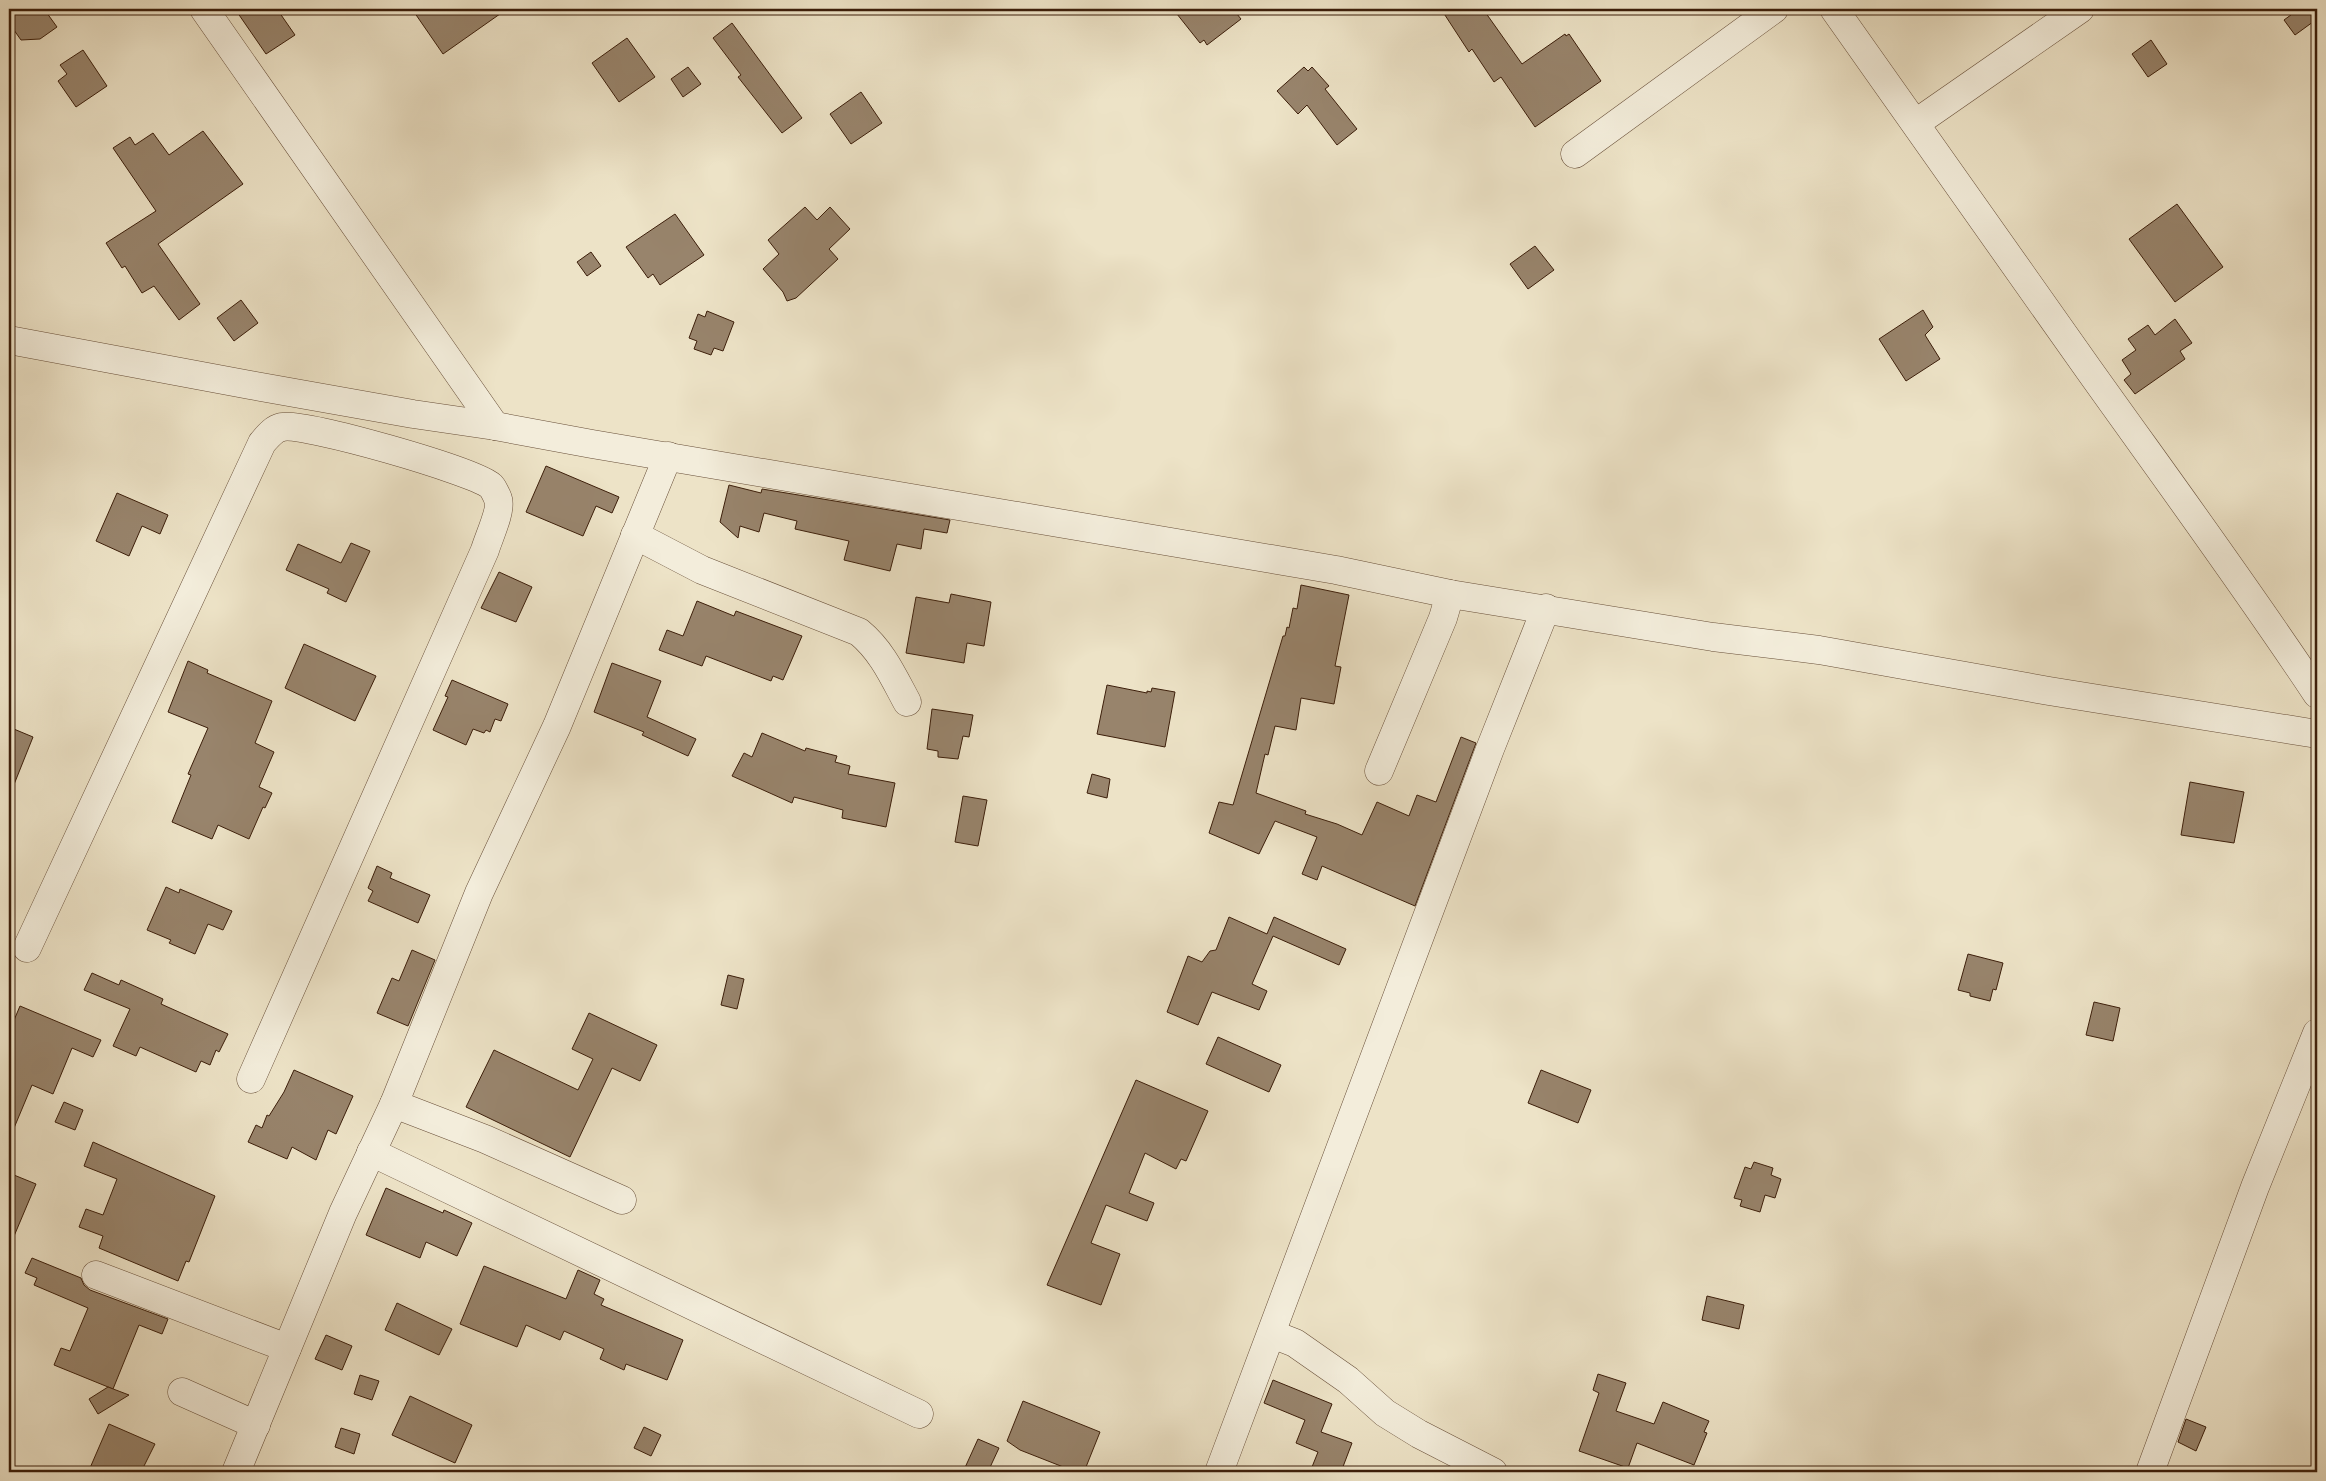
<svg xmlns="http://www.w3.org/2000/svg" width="2326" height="1481" font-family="'Sorts Mill Goudy',serif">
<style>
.building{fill:#98846c;stroke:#3c1e0a}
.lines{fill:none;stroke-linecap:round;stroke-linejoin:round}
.minor-casing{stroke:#684f39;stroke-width:29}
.minor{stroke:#f3eddb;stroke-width:28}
</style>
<rect width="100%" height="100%" fill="#ede3c7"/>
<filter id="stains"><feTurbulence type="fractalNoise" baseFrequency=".004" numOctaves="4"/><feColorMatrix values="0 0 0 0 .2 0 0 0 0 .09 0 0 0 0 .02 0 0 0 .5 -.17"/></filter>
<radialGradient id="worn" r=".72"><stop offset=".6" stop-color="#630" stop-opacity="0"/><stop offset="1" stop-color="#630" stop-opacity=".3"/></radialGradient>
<g class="building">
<polygon points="9,9 44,9 57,27 40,39 21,40 9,23"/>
<polygon points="235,9 277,9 295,35 266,54"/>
<polygon points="412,9 507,9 443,54"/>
<polygon points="1173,9 1233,9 1241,19 1207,45 1204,40 1200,43"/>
<polygon points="1441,9 1483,9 1522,64 1565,34 1566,36 1569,34 1601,81 1535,127 1501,77 1494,82 1472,49 1469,52"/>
<polygon points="2299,9 2317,9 2317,19 2295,35 2284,20"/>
<polygon points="732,23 802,118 782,133 738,77 741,75 713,38"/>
<polygon points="627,38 655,77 619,102 592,63"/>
<polygon points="2151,40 2167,64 2148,77 2132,54"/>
<polygon points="83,50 107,86 76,107 58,81 67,74 60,65"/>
<polygon points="688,67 701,84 683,97 671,79"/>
<polygon points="1304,67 1308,71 1312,67 1329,86 1325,89 1357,129 1337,145 1307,105 1298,114 1277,91"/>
<polygon points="861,92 882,123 851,144 830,114"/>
<polygon points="203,131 243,184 158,244 200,304 179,320 154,286 142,293 125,266 122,268 106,243 156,211 113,148 130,137 135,145 153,133 169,155"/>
<polygon points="2177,204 2223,267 2175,302 2129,239"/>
<polygon points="805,207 817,220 830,207 850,229 829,249 838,259 796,298 787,301 783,292 763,269 779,254 768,240"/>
<polygon points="675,214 704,255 660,285 653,274 648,278 626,247"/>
<polygon points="1535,246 1554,270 1528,289 1510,264"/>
<polygon points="591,252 601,266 587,276 577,262"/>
<polygon points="241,300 258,323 234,341 217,318"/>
<polygon points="1923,310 1933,327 1925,335 1940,359 1906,381 1879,339"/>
<polygon points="707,311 734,322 723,351 714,348 711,355 694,349 697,341 689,338 698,314 705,317"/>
<polygon points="2175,319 2192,343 2180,351 2185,359 2135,394 2124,380 2131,374 2122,360 2136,350 2128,339 2148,325 2155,335"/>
<polygon points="546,466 619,497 612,513 596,506 583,536 526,512"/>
<polygon points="729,485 761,493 762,489 950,520 947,533 924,529 921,549 897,544 890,571 844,560 849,541 795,529 797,521 764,513 759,532 740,526 738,538 720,522"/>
<polygon points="117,493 168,515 160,534 142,526 129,556 96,541"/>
<polygon points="351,543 370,551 346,602 327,593 329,589 286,570 298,544 341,563"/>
<polygon points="499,572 532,587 516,622 481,608"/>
<polygon points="1301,585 1349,595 1335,666 1341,667 1334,704 1301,698 1296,730 1275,726 1268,755 1265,754 1256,793 1306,811 1305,814 1337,824 1362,835 1377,802 1409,816 1417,795 1436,802 1461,737 1476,743 1415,906 1322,866 1317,880 1302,874 1317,837 1275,821 1259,854 1209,833 1219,802 1233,805 1283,636 1285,636 1287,627 1289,628 1293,608 1297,609"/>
<polygon points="951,594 991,602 984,646 967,643 964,663 906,653 916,597 949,603"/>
<polygon points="697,601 734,616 736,611 802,636 783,680 773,676 771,681 706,656 702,666 659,650 667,630 683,636"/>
<polygon points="304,644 376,676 355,721 285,688"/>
<polygon points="188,661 208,670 207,673 272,701 255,743 274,752 259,787 272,793 265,808 263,807 249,839 218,825 212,839 172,822 191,775 188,774 208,728 168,712"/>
<polygon points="612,663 661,681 647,717 696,739 688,756 642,735 644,732 594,712"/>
<polygon points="452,680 508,704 501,721 495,719 490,732 486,730 484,733 473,729 466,745 433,730 448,697 445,696"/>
<polygon points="1107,685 1147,693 1147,691 1151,692 1152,688 1175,692 1165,747 1097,734"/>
<polygon points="932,709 973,715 969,737 963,736 958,759 938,757 938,751 927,749"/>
<polygon points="9,727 33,737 9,797"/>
<polygon points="762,733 805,751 806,748 837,756 835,762 850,766 848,774 895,783 886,827 842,818 843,810 794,797 792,803 732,776 744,753 752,757"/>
<polygon points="1092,774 1110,779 1107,798 1087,793"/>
<polygon points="2190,782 2244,792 2234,843 2181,835"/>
<polygon points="963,796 987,800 978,846 955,842"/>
<polygon points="377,866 392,873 390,878 430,895 418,923 368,901 373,891 368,888"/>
<polygon points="166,887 179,893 180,889 232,911 223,930 208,924 195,954 169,943 171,940 147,930"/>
<polygon points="1229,917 1267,934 1274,917 1346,949 1339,965 1273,936 1252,984 1267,991 1259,1010 1212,992 1198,1025 1167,1012 1188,956 1202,962 1210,951 1216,950"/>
<polygon points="412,950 435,960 408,1026 377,1013 392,978 399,981"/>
<polygon points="1968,954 2003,963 1996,990 1993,989 1990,1001 1970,996 1970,993 1958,990"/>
<polygon points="92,973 119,985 121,980 163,999 161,1004 228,1034 219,1052 216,1050 210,1065 201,1061 196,1072 140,1047 136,1056 113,1046 130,1009 84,990"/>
<polygon points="728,975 744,979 737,1009 721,1005"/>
<polygon points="2094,1002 2120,1008 2113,1041 2086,1035"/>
<polygon points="20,1006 101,1040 93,1057 72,1048 53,1094 32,1085 9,1140 9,1032"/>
<polygon points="589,1013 657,1045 640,1081 612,1068 570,1157 466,1107 494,1050 578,1090 593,1059 572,1049"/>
<polygon points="1218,1037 1281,1065 1269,1092 1206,1064"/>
<polygon points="294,1070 353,1096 336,1134 328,1130 316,1160 292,1147 287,1159 248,1142 256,1125 262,1128 267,1115 269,1116 284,1092"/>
<polygon points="1541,1070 1591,1090 1578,1123 1528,1103"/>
<polygon points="1136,1080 1208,1111 1186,1161 1181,1159 1176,1169 1145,1153 1129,1193 1154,1203 1147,1221 1106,1205 1091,1243 1120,1254 1101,1305 1047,1285"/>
<polygon points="64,1102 83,1110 75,1130 55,1122"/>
<polygon points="93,1142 215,1196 189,1262 186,1261 178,1281 99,1248 103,1236 79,1227 86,1209 103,1215 117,1179 84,1166"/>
<polygon points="1754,1162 1773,1168 1771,1175 1781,1179 1775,1198 1765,1195 1760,1212 1740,1206 1742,1200 1734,1198 1745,1167 1751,1169"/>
<polygon points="9,1173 36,1184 9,1248"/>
<polygon points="386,1188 443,1213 444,1210 472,1223 457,1256 426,1242 420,1258 366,1235"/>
<polygon points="32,1258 81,1278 84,1285 90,1290 168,1319 162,1334 139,1325 113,1389 54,1365 61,1348 70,1351 88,1308 34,1285 37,1278 25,1273"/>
<polygon points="484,1266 566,1299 578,1270 600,1280 594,1294 604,1299 601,1305 683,1340 667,1380 626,1364 624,1370 600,1359 604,1349 564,1331 560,1340 526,1325 517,1347 460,1324"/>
<polygon points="1707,1296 1744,1305 1739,1329 1702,1320"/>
<polygon points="397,1303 452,1329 439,1355 385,1330"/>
<polygon points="326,1335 352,1346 342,1370 315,1359"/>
<polygon points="1598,1374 1626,1383 1616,1411 1654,1424 1663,1402 1709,1421 1704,1432 1707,1433 1694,1465 1637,1443 1628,1468 1579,1451 1599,1393 1593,1390"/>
<polygon points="360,1375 379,1381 372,1400 354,1394"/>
<polygon points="1273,1380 1332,1404 1321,1432 1352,1443 1341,1472 1310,1472 1318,1452 1296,1443 1305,1420 1264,1403"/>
<polygon points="108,1387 129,1395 98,1414 89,1399"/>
<polygon points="410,1396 472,1425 455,1463 392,1435"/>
<polygon points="1023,1401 1100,1432 1084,1472 1076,1472 1020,1450 1007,1441"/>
<polygon points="2186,1419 2206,1427 2196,1451 2178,1442"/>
<polygon points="109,1424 155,1444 141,1472 101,1472 90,1468"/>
<polygon points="644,1427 661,1435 651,1456 634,1448"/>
<polygon points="341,1428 360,1434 354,1454 335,1447"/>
<polygon points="978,1439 999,1448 992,1463 988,1472 963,1472"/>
</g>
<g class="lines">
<defs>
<g id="minor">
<polyline points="204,9 495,426"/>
<path d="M1834,9C1920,129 2004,250 2089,370C2166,478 2244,584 2317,694"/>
<polyline points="1916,123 2080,9"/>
<polyline points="1575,154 1774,9"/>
<polyline points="9,340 250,385 413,414 495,426 592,444 1336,570 1450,594 1713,637 1819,650 2049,691 2317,734"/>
<path d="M635,535L702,570L859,632C882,651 893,676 907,702"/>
<polyline points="1379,771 1443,618 1450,594"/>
<path d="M27,948L262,443C268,436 273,429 282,427C304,422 474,471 491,486C493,488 497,496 498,499C502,510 488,539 485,550L251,1079"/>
<polyline points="394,1104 485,1139 622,1200"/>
<polyline points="371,1152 919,1414"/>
<polyline points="96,1275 287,1348"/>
<polyline points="1272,1334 1295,1343 1348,1380 1385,1413 1419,1434 1493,1472"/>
<polyline points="182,1392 256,1425"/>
<polyline points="236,1472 343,1213 394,1104 479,893 557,726 668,456"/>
<polyline points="1219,1472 1490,749 1546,608"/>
<polyline points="2150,1472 2255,1187 2317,1033"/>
</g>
</defs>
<use href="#minor" class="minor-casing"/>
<use href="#minor" class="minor"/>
</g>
<rect width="2326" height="1481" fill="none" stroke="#ede3c7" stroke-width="30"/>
<rect x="10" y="10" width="2306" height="1461" fill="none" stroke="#3c1e0a" stroke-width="2.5"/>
<rect x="15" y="15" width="2296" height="1451" fill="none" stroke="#3c1e0a"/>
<rect width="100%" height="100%" filter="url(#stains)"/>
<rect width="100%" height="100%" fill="url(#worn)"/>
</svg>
